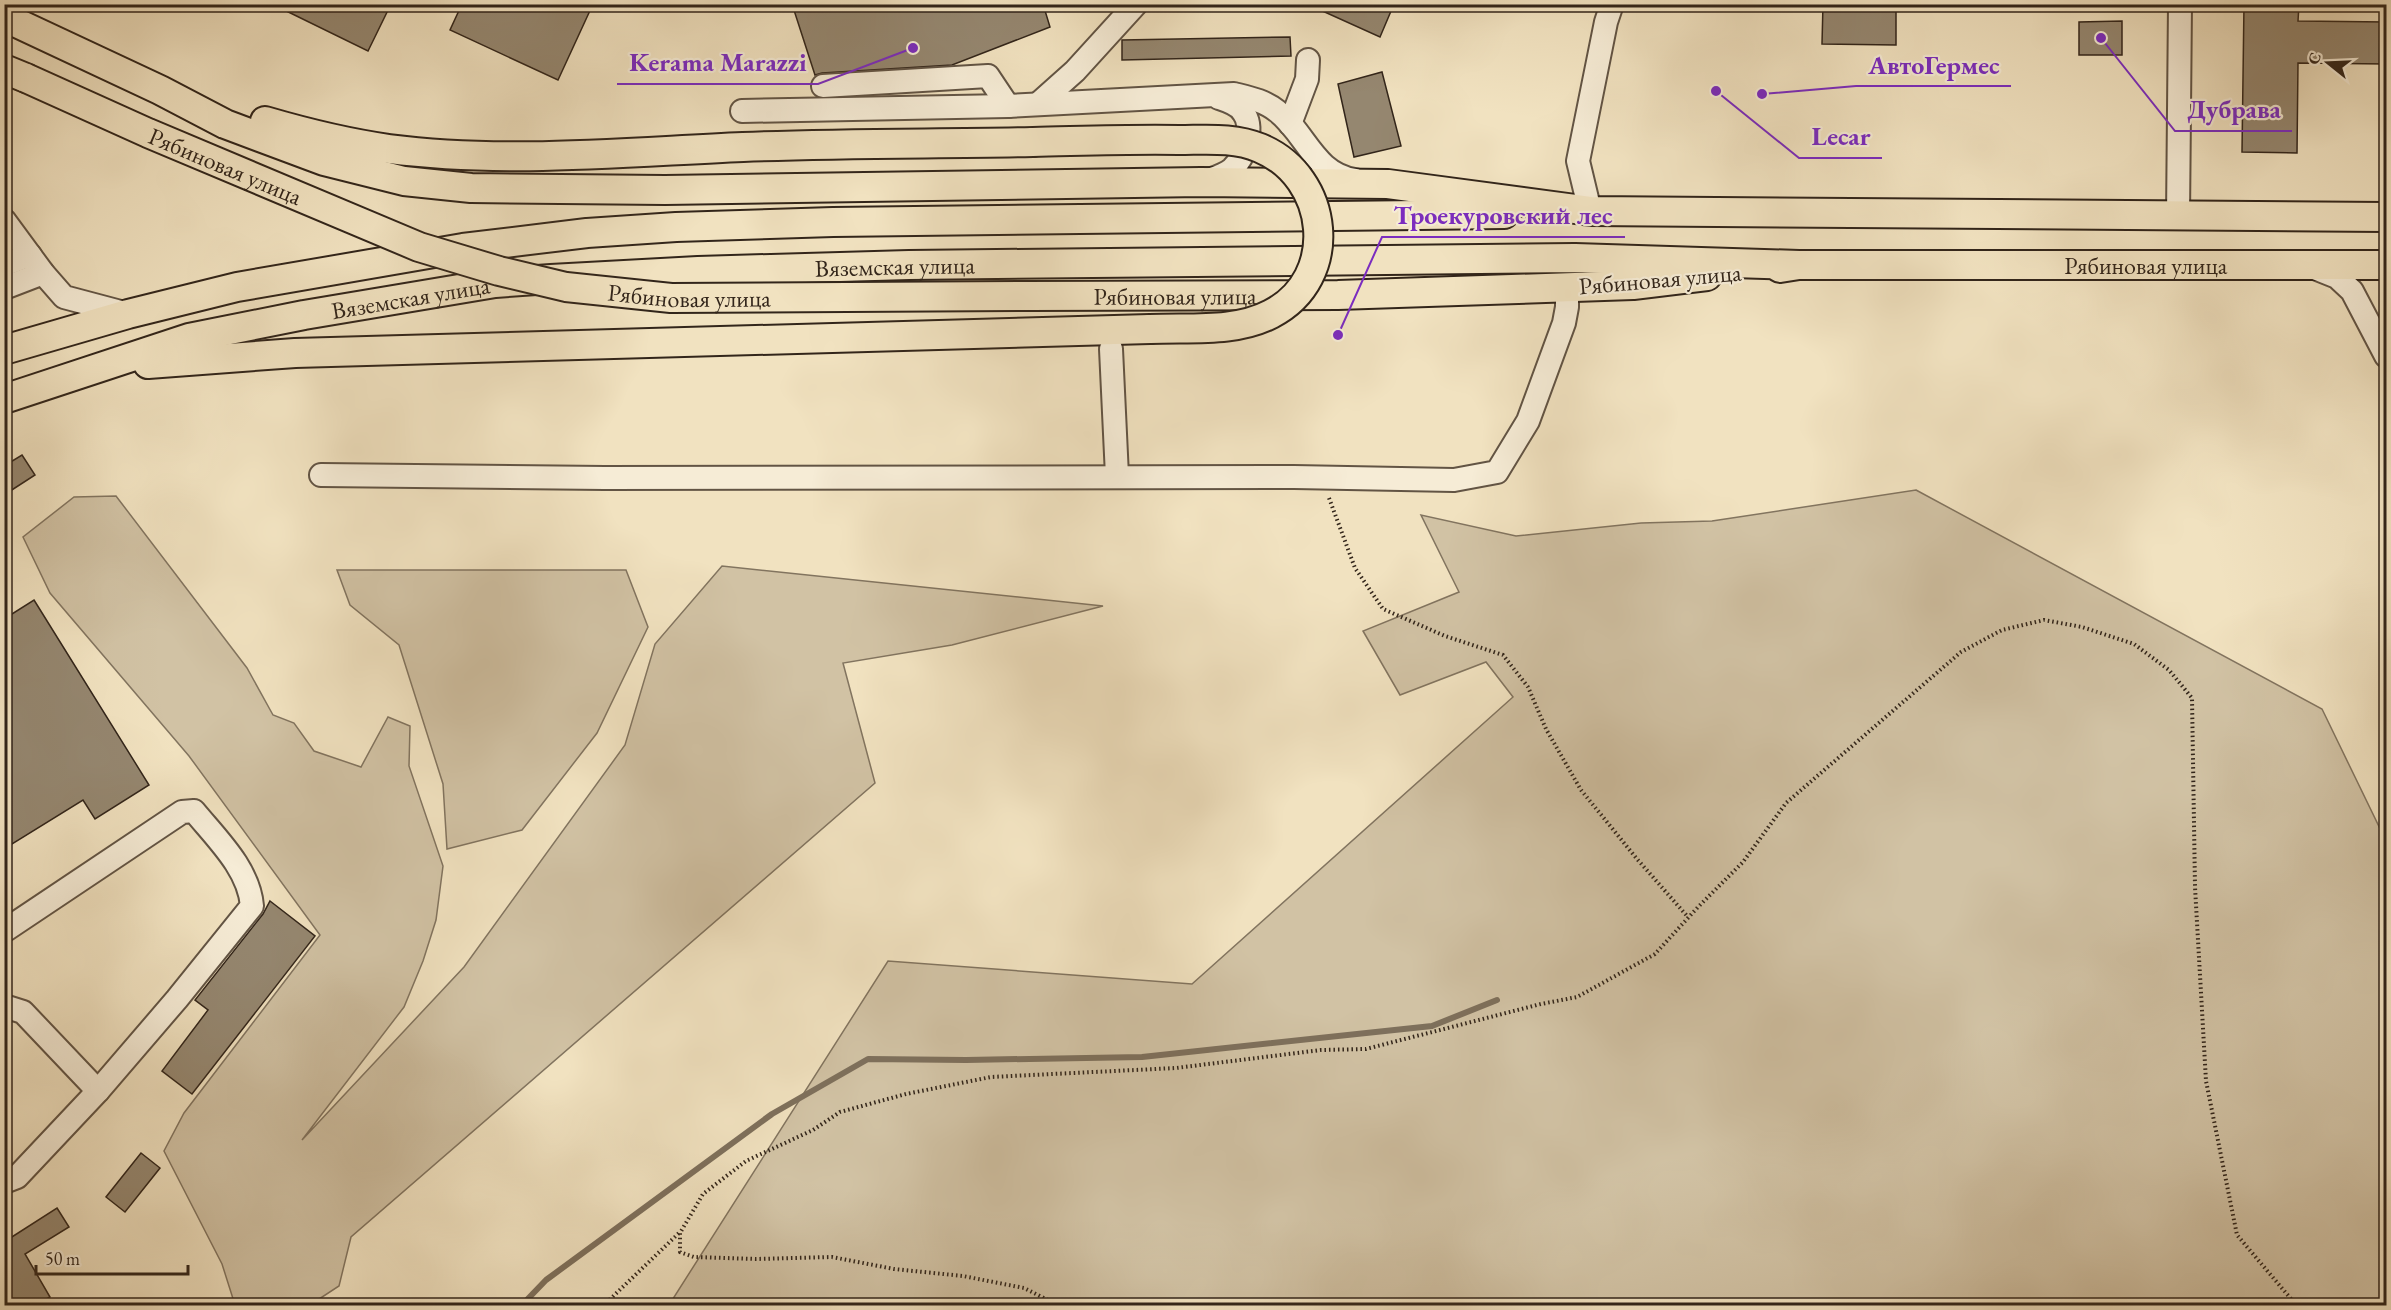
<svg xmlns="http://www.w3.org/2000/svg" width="2391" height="1310" font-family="'EB Garamond',serif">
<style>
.green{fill:#d1c2a4;stroke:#82745f;stroke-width:1.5}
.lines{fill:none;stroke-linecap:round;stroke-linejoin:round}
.stream{stroke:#7e705c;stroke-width:6}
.building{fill:#958770;stroke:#32251a;stroke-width:1.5}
.minor-casing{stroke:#625444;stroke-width:26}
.major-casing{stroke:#32251a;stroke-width:32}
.path{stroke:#32251a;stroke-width:4;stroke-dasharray:1.5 3;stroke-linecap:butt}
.minor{stroke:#f6ecd6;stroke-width:22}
.major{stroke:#f1e2c0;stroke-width:28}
.major-bridge-casing{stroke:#32251a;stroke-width:32;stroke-linecap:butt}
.major-bridge{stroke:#f1e2c0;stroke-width:28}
.labels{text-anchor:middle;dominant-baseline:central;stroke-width:4.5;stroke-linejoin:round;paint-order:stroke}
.street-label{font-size:24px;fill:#32251a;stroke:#f6ecd6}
.leader{fill:none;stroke:#7b2cbf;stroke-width:2}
.callout-dot{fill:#7b2cbf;stroke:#f6ecd6;stroke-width:2}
.callout-label{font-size:26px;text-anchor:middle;font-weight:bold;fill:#7b2cbf;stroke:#f6ecd6;stroke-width:4.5;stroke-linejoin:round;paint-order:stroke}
</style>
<rect width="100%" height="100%" fill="#f1e2c0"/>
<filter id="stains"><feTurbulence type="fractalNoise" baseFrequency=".00333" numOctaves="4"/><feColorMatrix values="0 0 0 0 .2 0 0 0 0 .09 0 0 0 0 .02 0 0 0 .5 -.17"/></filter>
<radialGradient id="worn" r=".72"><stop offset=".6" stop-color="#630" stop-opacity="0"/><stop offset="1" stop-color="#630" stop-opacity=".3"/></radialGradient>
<g class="green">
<polygon points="1916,490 2322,709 2386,841 2386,1305 669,1305 888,961 1192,984 1513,697 1486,662 1400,695 1363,631 1459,592 1421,515 1516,536 1641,523 1712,521"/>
<polygon points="116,496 247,668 273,715 294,723 314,751 361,767 388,717 410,726 409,766 443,866 436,920 423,961 404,1007 302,1140 464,967 625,745 655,644 722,566 1103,606 952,645 843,663 875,783 351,1237 339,1286 310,1305 235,1305 222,1264 164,1151 184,1113 320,935 189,756 50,593 23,537 74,497"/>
<polygon points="337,570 626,570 648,627 597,733 522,830 447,849 443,784 399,645 350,605"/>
</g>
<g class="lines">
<polyline class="stream" points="521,1306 546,1280 772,1114 868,1059 966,1060 1142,1057 1432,1026 1497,1000"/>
</g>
<g class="building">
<polygon points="272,4 391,4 368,51"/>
<polygon points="462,4 593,4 558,80 450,30"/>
<polygon points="792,4 1043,4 1050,27 952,65 822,73 815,75"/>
<polygon points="1307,4 1394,4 1380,37"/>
<polygon points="1823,4 1896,4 1896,45 1822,44"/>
<polygon points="2244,4 2299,4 2298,21 2386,22 2386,64 2298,63 2297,153 2242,152"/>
<polygon points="2122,21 2122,55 2079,55 2079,22"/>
<polygon points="1290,37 1291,56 1122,60 1122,40"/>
<polygon points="1382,72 1401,146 1354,157 1338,84"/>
<polygon points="22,455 35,475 4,495 4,466"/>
<polygon points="34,600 149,785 95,819 83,800 4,849 4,619"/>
<polygon points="270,901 315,936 192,1094 162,1071 208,1010 195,1000 263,914"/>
<polygon points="141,1153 160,1168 125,1212 106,1197"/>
<polygon points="57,1208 69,1227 25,1254 50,1297 35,1305 9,1305 4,1297 4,1242"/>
</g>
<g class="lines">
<defs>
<g id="minor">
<polyline points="823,86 988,76 1008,106"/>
<polyline points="1038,104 1075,71 1136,4"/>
<path d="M742,111L1008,106L1234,94C1250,98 1265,101 1277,111C1306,133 1314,174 1355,180"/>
<polyline points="1290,124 1307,79 1308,60"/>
<path d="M1206,181C1214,178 1225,175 1232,169C1245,157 1255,127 1243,112C1238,104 1228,101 1219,98"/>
<polyline points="1590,211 1578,161 1606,22 1612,4"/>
<polyline points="2178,217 2180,4"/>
<polyline points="4,220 43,273 64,297 128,314"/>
<polyline points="9,263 30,255"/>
<polyline points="2312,267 2337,277 2352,291 2386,356"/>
<polyline points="4,288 43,273"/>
<polyline points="1111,349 1117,476"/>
<polyline points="321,475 605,478 1294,477 1454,480 1497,472 1528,421 1564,323 1567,307 1567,287"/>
<path d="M4,931L182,812L194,811C217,839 249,869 252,906L177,999L98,1091L17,1177L4,1182"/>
<polyline points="4,1006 23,1012 98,1091"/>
</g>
<g id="major">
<polyline points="4,17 160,90 225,124 324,161 404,181 471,188 665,190 1201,182 1388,184 1590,211 2386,217"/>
<polyline points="4,69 26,78"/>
<path d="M265,121C306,133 347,143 389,149C506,164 626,152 743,147C840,143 937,144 1033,142"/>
<path id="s1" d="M1780,268L1799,265H2386"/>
<path id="s2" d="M1028,296L1338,295L1633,285L1707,276"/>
<polyline points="4,350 128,314 237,287 463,248 587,233 676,227 833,222 1504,214"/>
<polyline points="148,364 295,353 1150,329"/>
<path id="s3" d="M4,399L189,338L304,315L495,283L551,279L698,271L909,265L1575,258L1799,265"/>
</g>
</defs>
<use href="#minor" class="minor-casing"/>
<use href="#major" class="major-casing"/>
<g class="path">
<polyline points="1329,498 1355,568 1383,609 1445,636 1503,655 1528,687 1546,729 1581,790 1637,859 1688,917"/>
<polyline points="603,1306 679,1233"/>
<polyline points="1060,1306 1024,1288 963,1276 894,1269 832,1257 756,1259 694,1257 680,1252 680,1233 703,1194 746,1161 813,1130 840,1112 906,1094 991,1077 1176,1068 1321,1050 1366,1049 1541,1004 1577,997 1655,954 1698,907 1743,862 1786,803 1961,652 2002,630 2044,620 2082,627 2134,644 2169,670 2192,698 2195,887 2206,1081 2237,1235 2297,1306"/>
</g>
<use href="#minor" class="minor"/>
<use href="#major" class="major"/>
<defs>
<g id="major-bridge">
<path id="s4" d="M26,78L148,133L419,247L499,271L566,287L671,298L1028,296"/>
<path d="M1033,142C1082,141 1130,139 1179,140C1206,140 1234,137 1260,148C1330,177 1341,278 1271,314C1235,333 1189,327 1150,329"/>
</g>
</defs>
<use href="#major-bridge" class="major-bridge-casing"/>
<use href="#major-bridge" class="major-bridge"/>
</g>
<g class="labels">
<g class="street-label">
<text stroke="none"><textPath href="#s4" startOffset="218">Рябиновая улица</textPath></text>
<text stroke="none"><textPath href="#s1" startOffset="366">Рябиновая улица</textPath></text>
<text stroke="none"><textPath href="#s3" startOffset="906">Вяземская улица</textPath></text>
<text transform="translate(1660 279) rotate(-5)">Рябиновая улица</text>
<text stroke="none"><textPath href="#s4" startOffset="704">Рябиновая улица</textPath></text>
<text stroke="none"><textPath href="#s2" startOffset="147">Рябиновая улица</textPath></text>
<text stroke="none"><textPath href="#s3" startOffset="420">Вяземская улица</textPath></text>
</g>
</g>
<path class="leader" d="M913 48L818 84H617M1762 94L1856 86H2011M2101 38L2175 131H2292M1716 91L1799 158H1882M1338 335L1382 237H1625"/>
<g class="callout-dot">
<circle cx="913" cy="48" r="6"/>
<circle cx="1762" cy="94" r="6"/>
<circle cx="2101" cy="38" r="6"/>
<circle cx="1716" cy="91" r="6"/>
<circle cx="1338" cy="335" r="6"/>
</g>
<g class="callout-label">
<text x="718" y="71">Kerama Marazzi</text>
<text x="1934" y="74">АвтоГермес</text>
<text x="2234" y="118">Дубрава</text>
<text x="1841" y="145">Lecar</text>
<text x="1503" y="224">Троекуровский лес</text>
</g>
<rect width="2391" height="1310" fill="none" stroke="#f1e2c0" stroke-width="24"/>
<rect x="6" y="6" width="2379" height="1298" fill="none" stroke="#32251a" stroke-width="3"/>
<rect x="12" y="12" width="2367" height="1286" fill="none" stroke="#32251a" stroke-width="1.5"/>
<g transform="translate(2328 63) rotate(288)" stroke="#f6ecd6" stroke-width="4.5" paint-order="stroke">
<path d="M0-4.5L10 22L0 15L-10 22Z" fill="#32251a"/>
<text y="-9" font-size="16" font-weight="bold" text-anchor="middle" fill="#32251a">С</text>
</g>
<path d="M36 1265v9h152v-9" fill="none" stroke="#32251a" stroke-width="3"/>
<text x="45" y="1265" font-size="18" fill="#32251a" stroke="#f6ecd6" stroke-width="4.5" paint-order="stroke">50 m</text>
<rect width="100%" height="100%" filter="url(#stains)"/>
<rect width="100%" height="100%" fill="url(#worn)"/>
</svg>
